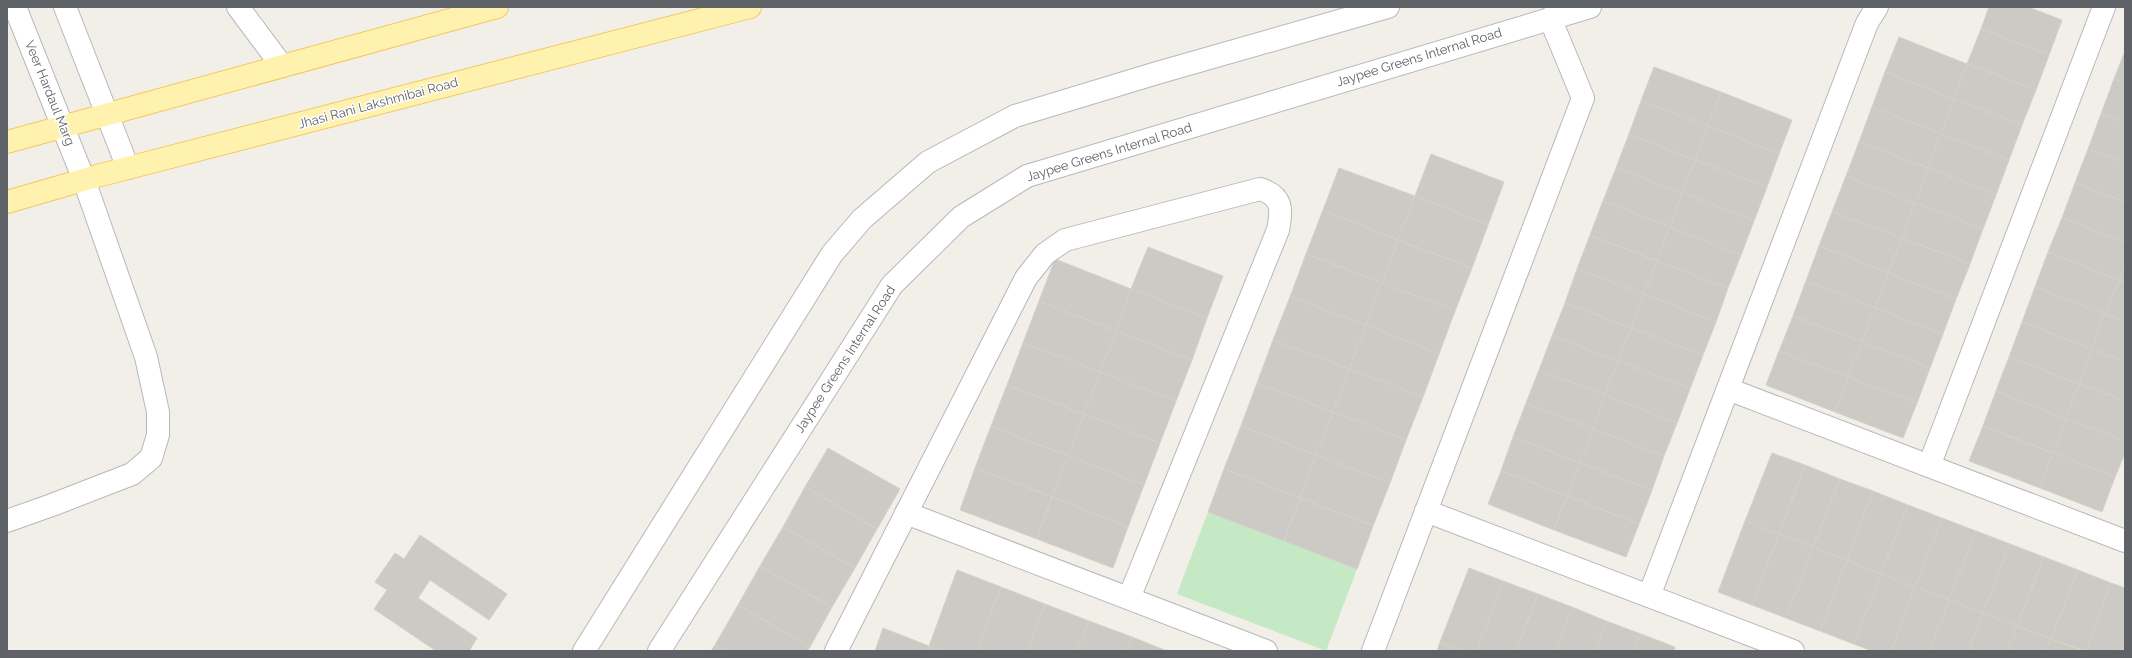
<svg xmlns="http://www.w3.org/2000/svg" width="2132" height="658" font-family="Raleway,sans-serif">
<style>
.park{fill:#c5e8c5}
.building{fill:#cccac5;stroke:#d6d1c6}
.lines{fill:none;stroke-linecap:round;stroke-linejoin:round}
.minor-casing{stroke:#b5b8bc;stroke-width:24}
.major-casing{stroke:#f2c960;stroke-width:24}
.minor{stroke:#fff;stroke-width:22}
.major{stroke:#fff2af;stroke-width:22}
.labels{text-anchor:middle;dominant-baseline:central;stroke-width:3;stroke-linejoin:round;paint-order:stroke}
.street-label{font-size:13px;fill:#5f6368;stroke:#fff}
</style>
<rect width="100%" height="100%" fill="#f1efe8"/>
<polygon class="park" points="1208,512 1357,569 1326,651 1177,594"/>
<g class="building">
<polygon points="1989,7 2028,7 2062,20 2049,55 1981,29"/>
<polygon points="1981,29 2049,55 2036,90 1967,64"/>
<polygon points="1899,37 1967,64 1954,99 1885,72"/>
<polygon points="2125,51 2125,83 2114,79"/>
<polygon points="1967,64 2036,90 2022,125 1954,99"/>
<polygon points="1654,67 1721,92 1708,126 1641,101"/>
<polygon points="1885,72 1954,99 1941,134 1872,107"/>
<polygon points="2114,79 2125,83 2125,123 2101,114"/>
<polygon points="1721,92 1792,120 1779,154 1708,126"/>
<polygon points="1954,99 2022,125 2009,160 1941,134"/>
<polygon points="1641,101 1708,126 1695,160 1629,134"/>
<polygon points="1872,107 1941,134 1928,168 1859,142"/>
<polygon points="2101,114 2125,123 2125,163 2088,149"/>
<polygon points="1708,126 1779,154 1767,187 1695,160"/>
<polygon points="1629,134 1695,160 1682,193 1616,168"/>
<polygon points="1941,134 2009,160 1996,195 1928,168"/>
<polygon points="1859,142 1928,168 1915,203 1846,176"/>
<polygon points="2088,149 2125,163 2125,202 2075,183"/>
<polygon points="1431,154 1504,182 1488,225 1415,196"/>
<polygon points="1695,160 1767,187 1754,221 1682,193"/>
<polygon points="1339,168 1415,196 1398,240 1323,210"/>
<polygon points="1616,168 1682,193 1670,227 1603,201"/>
<polygon points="1928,168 1996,195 1983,229 1915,203"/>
<polygon points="1846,176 1915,203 1902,238 1832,212"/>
<polygon points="2075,183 2125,202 2125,242 2062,218"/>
<polygon points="1682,193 1754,221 1741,255 1670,227"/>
<polygon points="1415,196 1488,225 1472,268 1398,240"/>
<polygon points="1603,201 1670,227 1657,261 1590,235"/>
<polygon points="1915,203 1983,229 1970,264 1902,238"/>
<polygon points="1323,210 1398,240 1382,283 1306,254"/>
<polygon points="1832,212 1902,238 1888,273 1819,246"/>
<polygon points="2062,218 2125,242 2125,263 2119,280 2048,252"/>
<polygon points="1670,227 1741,255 1728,288 1657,261"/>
<polygon points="1590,235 1657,261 1644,294 1577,269"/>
<polygon points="1902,238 1970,264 1956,299 1888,273"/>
<polygon points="1398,240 1472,268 1455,311 1382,283"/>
<polygon points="1819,246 1888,273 1875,308 1806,281"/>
<polygon points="1148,247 1223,276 1207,318 1131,289"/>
<polygon points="2048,252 2119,280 2105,314 2035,287"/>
<polygon points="1306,254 1382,283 1366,325 1290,297"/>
<polygon points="1055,259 1131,289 1116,331 1039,301"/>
<polygon points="1657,261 1728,288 1716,322 1644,294"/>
<polygon points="2125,263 2125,282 2119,280"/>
<polygon points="1577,269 1644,294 1631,328 1565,303"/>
<polygon points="1888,273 1956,299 1943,334 1875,308"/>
<polygon points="2119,280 2125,282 2125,322 2105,314"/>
<polygon points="1806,281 1875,308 1862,342 1793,316"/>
<polygon points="1382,283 1455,311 1439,354 1366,325"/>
<polygon points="2035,287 2105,314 2092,349 2022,322"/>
<polygon points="1131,289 1207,318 1192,360 1116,331"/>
<polygon points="1644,294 1716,322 1703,355 1631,328"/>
<polygon points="1290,297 1366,325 1349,369 1273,340"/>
<polygon points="1039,301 1116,331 1100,372 1023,343"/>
<polygon points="1565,303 1631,328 1618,361 1552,336"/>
<polygon points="1875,308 1943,334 1930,368 1862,342"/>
<polygon points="2105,314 2125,322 2125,362 2092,349"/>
<polygon points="1793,316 1862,342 1848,377 1779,351"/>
<polygon points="2022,322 2092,349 2079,384 2009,357"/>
<polygon points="1366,325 1439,354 1423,397 1349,369"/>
<polygon points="1631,328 1703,355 1690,389 1618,361"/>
<polygon points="1116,331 1192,360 1176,401 1100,372"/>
<polygon points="1552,336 1618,361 1605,395 1539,370"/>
<polygon points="1273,340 1349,369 1333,412 1257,383"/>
<polygon points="1862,342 1930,368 1917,403 1848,377"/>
<polygon points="1023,343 1100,372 1084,414 1007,385"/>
<polygon points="2092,349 2125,362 2125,401 2079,384"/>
<polygon points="1779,351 1848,377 1835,412 1766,385"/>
<polygon points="2009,357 2079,384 2066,419 1996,391"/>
<polygon points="1618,361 1690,389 1677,423 1605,395"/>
<polygon points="1349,369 1423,397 1406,440 1333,412"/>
<polygon points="1539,370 1605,395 1593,429 1526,403"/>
<polygon points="1100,372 1176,401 1160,443 1084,414"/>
<polygon points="1848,377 1917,403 1903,438 1835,412"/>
<polygon points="1257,383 1333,412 1316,455 1241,426"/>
<polygon points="2079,384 2125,401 2125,441 2066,419"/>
<polygon points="1007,385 1084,414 1068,456 991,426"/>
<polygon points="1996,391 2066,419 2053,453 1983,426"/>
<polygon points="1605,395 1677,423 1664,456 1593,429"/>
<polygon points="1526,403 1593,429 1580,463 1513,437"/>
<polygon points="1333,412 1406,440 1390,483 1316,455"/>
<polygon points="1084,414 1160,443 1144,485 1068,456"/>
<polygon points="2066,419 2125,441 2125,453 2115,477 2053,453"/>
<polygon points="991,426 1068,456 1052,497 975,468"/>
<polygon points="1241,426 1316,455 1300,498 1224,469"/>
<polygon points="1983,426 2053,453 2040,488 1969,461"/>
<polygon points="1593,429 1664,456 1652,490 1580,463"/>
<polygon points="1513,437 1580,463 1567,496 1501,471"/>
<polygon points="828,448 900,489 877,529 805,487"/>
<polygon points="1772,453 1805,465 1779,534 1745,521"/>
<polygon points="2053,453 2115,477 2102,512 2040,488"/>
<polygon points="1316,455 1390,483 1373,526 1300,498"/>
<polygon points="1068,456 1144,485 1128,527 1052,497"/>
<polygon points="1580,463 1652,490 1639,524 1567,496"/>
<polygon points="1805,465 1840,479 1813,547 1779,534"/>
<polygon points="975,468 1052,497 1037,539 960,510"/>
<polygon points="1224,469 1300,498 1284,541 1208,512"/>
<polygon points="1501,471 1567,496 1554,530 1488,504"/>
<polygon points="1840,479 1873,491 1847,560 1813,547"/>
<polygon points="805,487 877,529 855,568 783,527"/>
<polygon points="1873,491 1908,505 1881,574 1847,560"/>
<polygon points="1567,496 1639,524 1626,557 1554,530"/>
<polygon points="1052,497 1128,527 1113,568 1037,539"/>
<polygon points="1300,498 1373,526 1357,569 1284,541"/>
<polygon points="1908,505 1942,518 1915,587 1881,574"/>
<polygon points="1942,518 1976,531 1949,600 1915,587"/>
<polygon points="1745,521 1779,534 1752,605 1718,592"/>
<polygon points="783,527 855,568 832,607 760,566"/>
<polygon points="1976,531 2010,544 1983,613 1949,600"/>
<polygon points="1779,534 1813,547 1786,618 1752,605"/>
<polygon points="420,535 507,594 489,620 430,580 418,598 477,638 469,651 436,651 374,609 387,590 375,582 395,553 404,559"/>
<polygon points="2010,544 2044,557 2017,626 1983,613"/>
<polygon points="1813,547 1847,560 1820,631 1786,618"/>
<polygon points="2044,557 2078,570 2051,639 2017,626"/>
<polygon points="1847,560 1881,574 1854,644 1820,631"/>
<polygon points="760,566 832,607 810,647 738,605"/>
<polygon points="1469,568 1503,581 1477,651 1463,651 1440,642"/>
<polygon points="957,570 1001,587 977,651 941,651 929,646"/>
<polygon points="2078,570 2111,583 2086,651 2051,639"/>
<polygon points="1881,574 1915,587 1891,651 1872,651 1854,644"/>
<polygon points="1503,581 1538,594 1516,651 1477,651"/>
<polygon points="2111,583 2125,588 2125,650 2086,651"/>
<polygon points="1001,587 1045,604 1027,651 977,651"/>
<polygon points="1915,587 1949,600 1930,651 1891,651"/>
<polygon points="1538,594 1572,607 1556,651 1516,651"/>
<polygon points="1949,600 1983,613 1968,651 1930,651"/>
<polygon points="1045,604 1089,621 1077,651 1027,651"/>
<polygon points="738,605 810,647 807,651 725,651 715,645"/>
<polygon points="1572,607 1606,621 1595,651 1556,651"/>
<polygon points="1983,613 2017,626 2008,651 1968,651"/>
<polygon points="1089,621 1132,637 1127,651 1077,651"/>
<polygon points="1606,621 1641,634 1634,651 1595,651"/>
<polygon points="2017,626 2051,639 2046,651 2008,651"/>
<polygon points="883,628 929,646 927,651 875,651"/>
<polygon points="1641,634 1675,647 1674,651 1634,651"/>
<polygon points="1132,637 1167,651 1127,651"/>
<polygon points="2051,639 2083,651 2046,651"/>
<polygon points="1440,642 1463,651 1437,651"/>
<polygon points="715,645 725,651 711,651"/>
<polygon points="929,646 941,651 927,651"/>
</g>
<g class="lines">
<defs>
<g id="minor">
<polyline points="65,7 128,168"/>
<polyline points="238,7 282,66"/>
<polyline points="1728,389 2125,541"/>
<polyline points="1929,466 2104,7"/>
<polyline points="1426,511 1793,651"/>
<polyline points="906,513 1266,651"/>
<polyline points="7,521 52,505 132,474 151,458 158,435 158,412 146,357 84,180 15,7"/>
<polyline points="1649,596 1867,23 1877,7"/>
<polyline points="584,651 832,254 862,219 928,162 1015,116 1157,73 1388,7"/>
<polyline points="659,651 892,285 961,217 1027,176 1590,7"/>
<path d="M836,651L1026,278L1045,254L1065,240L1260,189C1283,196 1282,210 1278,230L1129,598"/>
<polyline points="1373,651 1583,98 1550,18"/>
</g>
<g id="major">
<polyline points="7,142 497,7"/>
<polyline points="7,202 97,176 750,7"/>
</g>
</defs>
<use href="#minor" class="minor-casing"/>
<use href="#major" class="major-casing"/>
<use href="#minor" class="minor"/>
<use href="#major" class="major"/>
</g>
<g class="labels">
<g class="street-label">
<text transform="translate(1419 57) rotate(-17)">Jaypee Greens Internal Road</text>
<text transform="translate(50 93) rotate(68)">Veer Hardaul Marg</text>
<text transform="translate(378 103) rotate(-15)">Jhasi Rani Lakshmibai Road</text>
<text transform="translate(1109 152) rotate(-17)">Jaypee Greens Internal Road</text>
<text transform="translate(845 359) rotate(-57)">Jaypee Greens Internal Road</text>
</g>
</g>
<rect width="2132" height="658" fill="none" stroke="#5f6368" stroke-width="16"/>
</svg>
